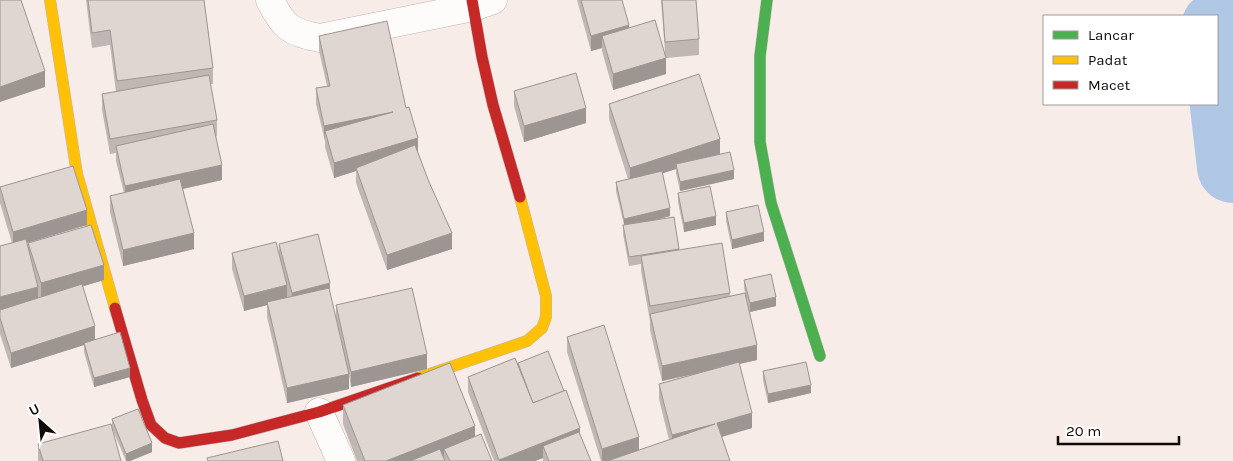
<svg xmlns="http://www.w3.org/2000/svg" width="1233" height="461" font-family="Karla,sans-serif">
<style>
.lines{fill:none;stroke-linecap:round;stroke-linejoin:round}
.river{stroke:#b0c6e5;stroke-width:72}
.street-casing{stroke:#bfb6b2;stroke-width:29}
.fast-casing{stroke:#bfb6b2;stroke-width:12}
.slow-casing{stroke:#bfb6b2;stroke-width:12}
.jam-casing{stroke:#bfb6b2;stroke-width:12}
.street{stroke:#fefcfb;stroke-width:28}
.fast{stroke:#4caf50;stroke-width:11}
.slow{stroke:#ffc107;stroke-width:11}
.jam{stroke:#c62828;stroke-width:11}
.wall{fill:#c0b7b4}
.shaded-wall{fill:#9c9592}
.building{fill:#dfd5d1;stroke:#9c9592}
</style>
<rect width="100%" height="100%" fill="#f7ece7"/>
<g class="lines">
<polyline class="river" points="1217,27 1233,167"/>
<defs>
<g id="street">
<path d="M270,0C283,27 291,33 320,38L473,7L493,0"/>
<polyline points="319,412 341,461"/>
</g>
<polyline id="fast" points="767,0 760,56 760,142 771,203 820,356"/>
<g id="slow">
<polyline points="50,0 77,174 115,308"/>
<polyline points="418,378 527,341 542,328 546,317 546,296 520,197"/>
</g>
<g id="jam">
<polyline points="472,0 482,57 493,105 520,197"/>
<polyline points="115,308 142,400 151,425 165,438 179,443 232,435 319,412 418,378"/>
</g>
</defs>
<use href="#street" class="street-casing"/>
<use href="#fast" class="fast-casing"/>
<use href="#slow" class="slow-casing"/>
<use href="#jam" class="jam-casing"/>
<use href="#street" class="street"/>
<use href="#fast" class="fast"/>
<use href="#slow" class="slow"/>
<use href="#jam" class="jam"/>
</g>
<g class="wall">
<polygon points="86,0 204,0 213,68 213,84 210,84 217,120 217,136 216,136 222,180 183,189 194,249 123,266 110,212 110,196 124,193 116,161 116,153 110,154 102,110 102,94 116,92 110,45 92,48"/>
<polygon points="577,0 622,0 629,28 665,52 661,0 696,0 699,39 699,55 666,58 666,74 613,90 602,51 602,48 591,51"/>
<polygon points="319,36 406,108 418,152 452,249 387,270 356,183 356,171 334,178 325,147 325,141 316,104 316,88 327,86 319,51"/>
<polygon points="514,91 586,123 524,142 514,106"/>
<polygon points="609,104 720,154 734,179 680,191 676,173 676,169 662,173 670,216 656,220 674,217 679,250 730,293 730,296 745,293 744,288 744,280 776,306 750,312 757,360 739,364 752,428 722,437 730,461 601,461 567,352 567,337 639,450 669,440 659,399 659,384 695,374 662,381 650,330 650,321 641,271 641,264 629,266 623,234 624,225 616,191 616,182 628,179 609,119"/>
<polygon points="0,187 87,225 26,243 28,248 28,243 104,280 83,286 95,339 130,377 94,387 84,352 84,345 11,368 0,334 0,246 12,243 0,203"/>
<polygon points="678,193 716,225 684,232 678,202"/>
<polygon points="726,212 764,241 732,249 726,221"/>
<polygon points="279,244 330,293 336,319 336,305 427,369 351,387 349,375 349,389 287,403 267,317 267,305 244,311 232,269 232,253 279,253"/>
<polygon points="518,363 580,434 591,461 543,461 543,458 535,461 494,461 468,392 468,377"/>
<polygon points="763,371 811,393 768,403 763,380"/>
<polygon points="343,405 475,436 492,461 357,461 343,424"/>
<polygon points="112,419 152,452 130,461 126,461 112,428"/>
<polygon points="38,444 121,461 38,461"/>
</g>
<g class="shaded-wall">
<polygon points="629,25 629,41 602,36 602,48 591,51 591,36"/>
<polygon points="666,58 666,74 613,90 613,74"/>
<polygon points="45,71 45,87 0,102 0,87"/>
<polygon points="586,108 586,123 524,142 524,126"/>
<polygon points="393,112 325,131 324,141 324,126"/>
<polygon points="418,138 418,154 356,168 356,171 334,178 334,163"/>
<polygon points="720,139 720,154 676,164 676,169 630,184 630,168"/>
<polygon points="222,165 222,180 125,202 125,186"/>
<polygon points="734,170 734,179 680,191 680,182"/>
<polygon points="670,208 670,216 624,228 624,219"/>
<polygon points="87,210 87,225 13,247 13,232"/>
<polygon points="716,216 716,225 684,232 684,223"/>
<polygon points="764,232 764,241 732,249 732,240"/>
<polygon points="194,233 194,249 123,266 123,250"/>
<polygon points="452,233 452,249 387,270 387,255"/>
<polygon points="104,265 104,280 41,299 41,283"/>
<polygon points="330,283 330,298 292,308 292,293"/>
<polygon points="287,285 287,300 267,302 267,305 244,311 244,296"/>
<polygon points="38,287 38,302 0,312 0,297"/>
<polygon points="776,297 776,306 750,312 750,303"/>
<polygon points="95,326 95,341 84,343 84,345 11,368 11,353"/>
<polygon points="757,345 757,360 662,381 662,366"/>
<polygon points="427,354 427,369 351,387 351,372"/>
<polygon points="130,368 130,377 94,387 94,378"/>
<polygon points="349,374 349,389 287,403 287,388"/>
<polygon points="811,385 811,393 768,403 768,394"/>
<polygon points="752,413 752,428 717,438 717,423"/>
<polygon points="715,424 672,450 672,435"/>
<polygon points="475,426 475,445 444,449 444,457 434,461 386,461"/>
<polygon points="580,428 580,443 543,446 543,458 535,461 499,461 499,460"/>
<polygon points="639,437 639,452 612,461 602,461 602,449"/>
<polygon points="152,443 152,452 130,461 126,461 126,454"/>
</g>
<g class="building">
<polygon points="0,0 21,0 45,71 0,87"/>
<polygon points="88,0 204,0 213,68 117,81 110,30 92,33"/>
<polygon points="581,0 622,0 629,25 591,36"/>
<polygon points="662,0 696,0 699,39 665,42"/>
<polygon points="655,20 666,58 613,74 602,36"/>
<polygon points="387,21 406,108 409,107 418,138 334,163 325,131 393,112 324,126 316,88 330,86 319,36"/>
<polygon points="576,73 586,108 524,126 514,91"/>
<polygon points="699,74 720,139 630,168 609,104"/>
<polygon points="209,75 217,120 110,139 102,94"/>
<polygon points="213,124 222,165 125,186 116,146"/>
<polygon points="415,145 429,182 452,233 387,255 356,168"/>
<polygon points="730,152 734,170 680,182 676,164"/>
<polygon points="73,166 87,210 13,232 0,187"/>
<polygon points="662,171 670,208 624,219 616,182"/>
<polygon points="180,179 194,233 123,250 110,196"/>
<polygon points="710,186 716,216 684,223 678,193"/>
<polygon points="758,205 764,232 732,240 726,212"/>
<polygon points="674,217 679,249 629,257 623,225"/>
<polygon points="91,225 104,265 41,283 28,243"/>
<polygon points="318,234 330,283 292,293 279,244"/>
<polygon points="26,239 38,287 0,297 0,246"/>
<polygon points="276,242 287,285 244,296 232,253"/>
<polygon points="722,243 730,293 650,306 641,256"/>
<polygon points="771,274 776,297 750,303 744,280"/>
<polygon points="82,284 95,326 11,353 0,318 0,310"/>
<polygon points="329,288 349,374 287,388 267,302"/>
<polygon points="412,288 427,354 351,372 336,305"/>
<polygon points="745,293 757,345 662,366 650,314"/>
<polygon points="604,325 639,437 602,449 567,337"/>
<polygon points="120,332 130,368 94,378 84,343"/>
<polygon points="548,351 564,391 533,403 518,363"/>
<polygon points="515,358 533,403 566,390 580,428 499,460 468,377"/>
<polygon points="739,362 752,413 717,423 730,461 607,461 715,424 672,435 659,384"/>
<polygon points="806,362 811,385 768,394 763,371"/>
<polygon points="450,363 475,426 386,461 365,461 343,405"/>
<polygon points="138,409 152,443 126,454 112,419"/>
<polygon points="111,424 121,461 43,461 38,444"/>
<polygon points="579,432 591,461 549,461 543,446"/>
<polygon points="481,434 492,461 450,461 444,449"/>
<polygon points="278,441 283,461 208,461 207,458"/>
<polygon points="440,449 445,461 410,461"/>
</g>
<rect x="1043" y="15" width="175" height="90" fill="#ffffff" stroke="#a09d9b"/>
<rect x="1053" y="31" width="25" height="8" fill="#4caf50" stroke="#a09d9b"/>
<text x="1088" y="40" font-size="15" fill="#110906">Lancar</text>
<rect x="1053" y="56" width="25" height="8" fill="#ffc107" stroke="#a09d9b"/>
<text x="1088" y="65" font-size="15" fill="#110906">Padat</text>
<rect x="1053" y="81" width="25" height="8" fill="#c62828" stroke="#a09d9b"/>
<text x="1088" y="90" font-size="15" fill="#110906">Macet</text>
<g transform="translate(40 421) rotate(333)" stroke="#ffffff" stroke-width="4" paint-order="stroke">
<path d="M0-4L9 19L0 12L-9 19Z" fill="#110906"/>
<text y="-8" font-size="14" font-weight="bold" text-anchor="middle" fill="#110906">U</text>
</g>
<path d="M1058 436v8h121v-8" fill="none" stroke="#110906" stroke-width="2.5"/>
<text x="1066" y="436" font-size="15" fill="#110906" stroke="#ffffff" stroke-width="4" paint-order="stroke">20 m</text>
</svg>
